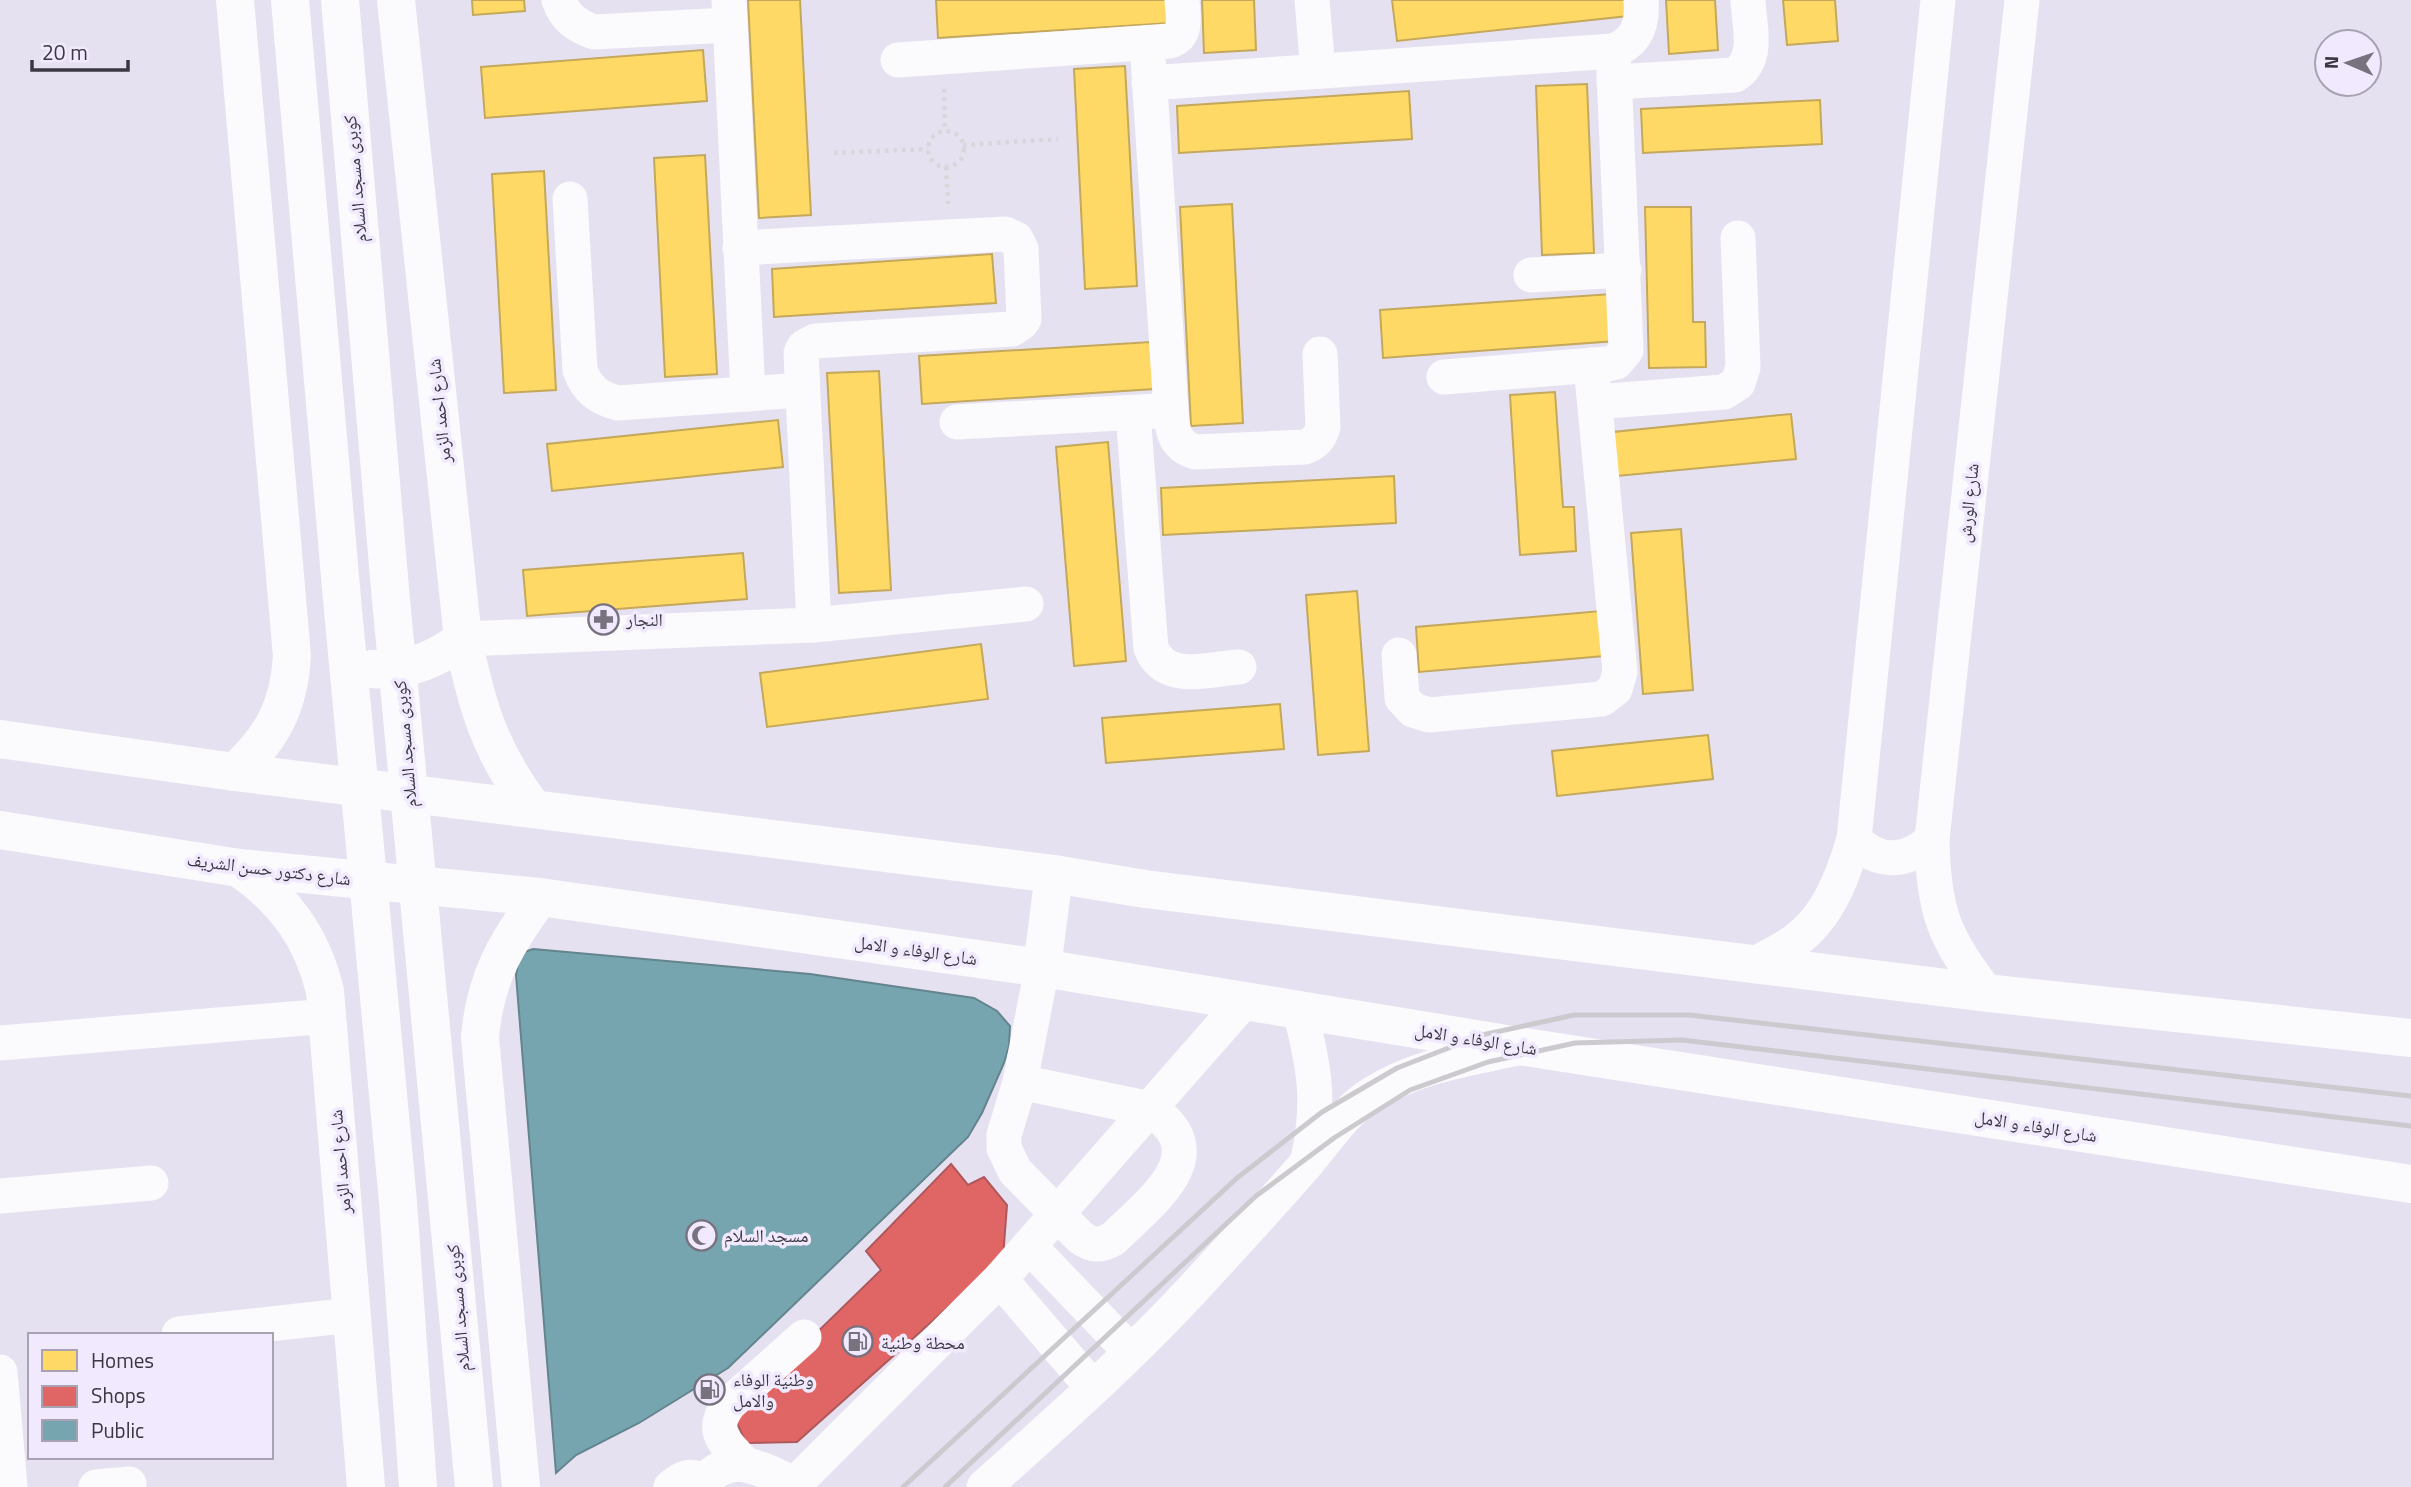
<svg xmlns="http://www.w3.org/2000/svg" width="2411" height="1487" font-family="'Titillium Web','Noto Naskh Arabic',sans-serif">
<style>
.homes{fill:#ffd966;stroke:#c4a85b;stroke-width:2}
.shops{fill:#e06666;stroke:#ae585b;stroke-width:2}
.public{fill:#76a5af;stroke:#64848e;stroke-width:2}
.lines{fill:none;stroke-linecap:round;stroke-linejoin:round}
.path{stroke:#d8d6da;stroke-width:4.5;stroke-dasharray:3.5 5;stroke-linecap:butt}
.minor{stroke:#fbfafd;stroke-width:35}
.major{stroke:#fbfafd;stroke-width:38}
.rail{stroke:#cccacf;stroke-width:5}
.labels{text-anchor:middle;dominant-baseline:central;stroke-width:7;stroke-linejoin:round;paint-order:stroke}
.street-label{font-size:18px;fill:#3b3741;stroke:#f1eaff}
.poi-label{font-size:18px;fill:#3b3741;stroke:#f1eaff;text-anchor:start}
</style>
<rect width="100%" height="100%" fill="#e6e1f0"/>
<g class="homes">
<polygon points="472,0 524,0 525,11 473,15"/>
<polygon points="748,0 800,0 811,215 759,218"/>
<polygon points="936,0 1169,0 1170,23 938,38"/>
<polygon points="1202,0 1254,0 1256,50 1204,53"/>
<polygon points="1392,0 1626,0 1628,16 1397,41"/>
<polygon points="1666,0 1715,0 1718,50 1669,54"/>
<polygon points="1783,0 1835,0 1838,41 1787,45"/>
<polygon points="703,50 707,101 485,118 481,67"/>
<polygon points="1125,66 1137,286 1085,289 1074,69"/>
<polygon points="1587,84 1594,253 1542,255 1536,86"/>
<polygon points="1409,91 1412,139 1179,153 1177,106"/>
<polygon points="1820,100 1822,144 1643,153 1641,109"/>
<polygon points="705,155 717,374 665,377 654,158"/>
<polygon points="544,171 556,390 504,393 492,174"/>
<polygon points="1232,204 1243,423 1191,426 1180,207"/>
<polygon points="1645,207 1691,207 1693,322 1705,322 1706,367 1649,368"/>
<polygon points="992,254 996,303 774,317 772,269"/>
<polygon points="1612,294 1616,341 1383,358 1380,310"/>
<polygon points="1151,342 1154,389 922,404 919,356"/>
<polygon points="879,371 891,590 839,593 827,373"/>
<polygon points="1555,392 1563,507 1574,507 1576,551 1520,555 1510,395"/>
<polygon points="1791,414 1796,459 1617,476 1613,432"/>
<polygon points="778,420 783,467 552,491 547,444"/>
<polygon points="1108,442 1126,661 1074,666 1056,447"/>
<polygon points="1394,476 1396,523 1163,535 1161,488"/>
<polygon points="1681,529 1693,690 1643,694 1631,533"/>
<polygon points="743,553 747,599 527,616 523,570"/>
<polygon points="1357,591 1369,751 1318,755 1306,595"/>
<polygon points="1601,611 1604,656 1419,672 1416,627"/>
<polygon points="981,644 988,699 767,727 760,673"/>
<polygon points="1280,704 1284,749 1106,763 1102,718"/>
<polygon points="1708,735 1713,779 1557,796 1552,751"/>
</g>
<polygon class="shops" points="951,1164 968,1185 984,1177 1007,1205 1003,1258 797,1442 746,1443 733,1414 881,1270 866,1251"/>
<polygon class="public" points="533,949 810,974 974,998 997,1011 1010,1026 1009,1046 1004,1063 982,1113 968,1137 728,1368 639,1423 576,1455 556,1473 516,975 519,958 524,952"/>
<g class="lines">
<g class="path">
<polyline points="944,89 945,130"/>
<circle cx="946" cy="149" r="18"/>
<polyline points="963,145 1058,139"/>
<polyline points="834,153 928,149"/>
<polyline points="946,167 948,204"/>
</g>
<g class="minor">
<path d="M559,0C565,18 577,26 594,32L729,25"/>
<polyline points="729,0 748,394"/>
<polyline points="1312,0 1318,71"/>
<path d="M1147,43L1171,410C1172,430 1174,446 1196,452L1305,447C1315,443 1320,438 1323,427L1320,354"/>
<path d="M898,60L1170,41C1188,35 1183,15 1182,0"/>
<path d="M1614,82L1735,75C1760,59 1749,26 1748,0"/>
<path d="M1149,83L1613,51C1637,42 1643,24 1641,0"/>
<path d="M570,199L580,370C587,389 598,398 618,403L801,390"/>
<polyline points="740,248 1005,234 1016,239 1021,249 1024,319 1021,323 1012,329 815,341 804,347 801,353 814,625"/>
<polyline points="1531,275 1624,270"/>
<polyline points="1444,377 1608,364 1616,362 1626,350 1613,51"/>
<polyline points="1595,402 1724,392 1738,383 1743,367 1738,238"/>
<path d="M1133,413L1151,648C1165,684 1208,669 1239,667"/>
<polyline points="957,422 1157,411"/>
<polyline points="463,639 814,625 1026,604"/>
<polyline points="1399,655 1402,698 1413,710 1429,715 1602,699 1615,689 1620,672 1591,365"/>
<path d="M1854,839C1878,865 1908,863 1932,839"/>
<path d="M1755,964C1766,958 1778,952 1789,945C1826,922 1842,880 1854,839L1938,0"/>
<path d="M1987,993C1944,939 1933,910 1932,839L2022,0"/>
<path d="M1300,1010C1314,1067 1321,1101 1308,1159"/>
<polyline points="0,1043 328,1016"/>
<path d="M1020,1082L1150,1109C1219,1154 1149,1203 1113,1239C1100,1246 1092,1246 1080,1237L1015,1171L1004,1148V1135L1020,1082L1042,968"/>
<polyline points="0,1196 151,1183"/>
<polyline points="1029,1246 1130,1351"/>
<polyline points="1000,1279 1093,1388"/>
<polyline points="179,1334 352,1315"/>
<polyline points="0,1372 10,1487"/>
<path d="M744,1463C724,1442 709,1431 729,1404L804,1337"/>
<path d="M703,1482C734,1449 761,1470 795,1484"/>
<polyline points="96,1487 129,1484"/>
<path d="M671,1487C682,1478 691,1473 703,1482L704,1487"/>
<polyline points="792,1487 1000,1279 1244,1001"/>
<path d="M984,1487C1059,1420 1135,1353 1203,1278C1238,1240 1273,1202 1307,1163C1327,1139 1345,1111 1372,1094C1416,1066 1467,1059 1518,1048"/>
</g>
<g class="major">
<polyline points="290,0 342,599 398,1202 418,1487"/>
<polyline points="340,0 390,589 474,1487"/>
<path d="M396,0L463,639C477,707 490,751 532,807"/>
<path d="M372,669C407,672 436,660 463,639"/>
<polyline points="0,739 235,772 1054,874 1145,889 1987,993 2411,1038"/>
<path d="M235,772C272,738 289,707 292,656L235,0"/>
<polyline points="0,830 239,868 540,897 1042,968 1525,1047 2411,1184"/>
<path d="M239,868C284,899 312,937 325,991L366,1487"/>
<polyline points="1042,968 1054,874"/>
<path d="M521,1487L480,1037C485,978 506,943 540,897"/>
</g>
<g class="rail">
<polyline points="903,1487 1237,1178 1322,1112 1397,1068 1482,1035 1574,1015 1689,1015 2411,1096"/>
<polyline points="945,1487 1256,1196 1334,1138 1410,1090 1488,1062 1575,1043 1682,1040 2411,1126"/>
</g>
</g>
<defs>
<symbol id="pharmacy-ring" viewBox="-11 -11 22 22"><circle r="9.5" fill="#f1eaff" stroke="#77727e" stroke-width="1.5"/><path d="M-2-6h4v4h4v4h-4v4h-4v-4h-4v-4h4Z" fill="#77727e"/></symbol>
<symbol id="mosque-ring" viewBox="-11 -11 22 22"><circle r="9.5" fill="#f1eaff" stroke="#77727e" stroke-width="1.5"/><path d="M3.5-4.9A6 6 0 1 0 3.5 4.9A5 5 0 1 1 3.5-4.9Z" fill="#77727e"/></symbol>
<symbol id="fuel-ring" viewBox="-11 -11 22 22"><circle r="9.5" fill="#f1eaff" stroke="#77727e" stroke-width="1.5"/><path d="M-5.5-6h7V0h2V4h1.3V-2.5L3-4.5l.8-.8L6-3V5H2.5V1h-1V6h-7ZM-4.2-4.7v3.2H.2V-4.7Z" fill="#77727e"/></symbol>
</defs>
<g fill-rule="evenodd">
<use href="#pharmacy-ring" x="586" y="602" width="35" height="35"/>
<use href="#mosque-ring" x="684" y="1218" width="35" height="35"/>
<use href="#fuel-ring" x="840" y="1324" width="35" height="35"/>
<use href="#fuel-ring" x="692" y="1372" width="35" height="35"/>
</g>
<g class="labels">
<g class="street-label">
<text transform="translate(355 179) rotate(-95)">كوبرى مسجد السلام</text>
<text transform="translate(439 411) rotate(-96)">شارع احمد الزمر</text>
<text transform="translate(1968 503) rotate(-84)">شارع الورش</text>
<text transform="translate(405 744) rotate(-95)">كوبرى مسجد السلام</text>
<text transform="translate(269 869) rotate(7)">شارع دكتور حسن الشريف</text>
<text transform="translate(916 950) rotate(8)">شارع الوفاء و الامل</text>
<text transform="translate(1476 1039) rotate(9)">شارع الوفاء و الامل</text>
<text transform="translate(2036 1126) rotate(9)">شارع الوفاء و الامل</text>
<text transform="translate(340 1162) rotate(-95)">شارع احمد الزمر</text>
<text transform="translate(458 1308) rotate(-95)">كوبرى مسجد السلام</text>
</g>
<g class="poi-label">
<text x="626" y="619">النجار</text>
<text x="724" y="1235">مسجد السلام</text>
<text x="881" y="1342">محطة وطنية</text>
<text x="733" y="1379">وطنية الوفاء<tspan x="733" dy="21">والامل</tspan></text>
</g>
</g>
<rect x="28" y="1333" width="245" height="126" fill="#f1eaff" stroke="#a8a2b3" stroke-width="2"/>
<rect x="42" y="1350" width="35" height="21" fill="#ffd966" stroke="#a8a2b3" stroke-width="2"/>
<text x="91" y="1368" font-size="21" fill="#3b3741">Homes</text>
<rect x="42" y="1386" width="35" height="21" fill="#e06666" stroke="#a8a2b3" stroke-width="2"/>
<text x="91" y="1403" font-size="21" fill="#3b3741">Shops</text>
<rect x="42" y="1420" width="35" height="21" fill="#76a5af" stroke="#a8a2b3" stroke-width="2"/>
<text x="91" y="1438" font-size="21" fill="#3b3741">Public</text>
<g transform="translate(2348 63) rotate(272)"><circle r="33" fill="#f1eaff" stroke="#a8a2b3" stroke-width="2"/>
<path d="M0-5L12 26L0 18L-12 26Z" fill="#77727e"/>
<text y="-10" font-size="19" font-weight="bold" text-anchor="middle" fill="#3b3741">N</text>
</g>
<path d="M32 60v10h96v-10" fill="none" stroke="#3b3741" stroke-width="3.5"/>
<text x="42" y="60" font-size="21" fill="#3b3741" stroke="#f1eaff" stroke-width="5" paint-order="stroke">20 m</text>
</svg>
